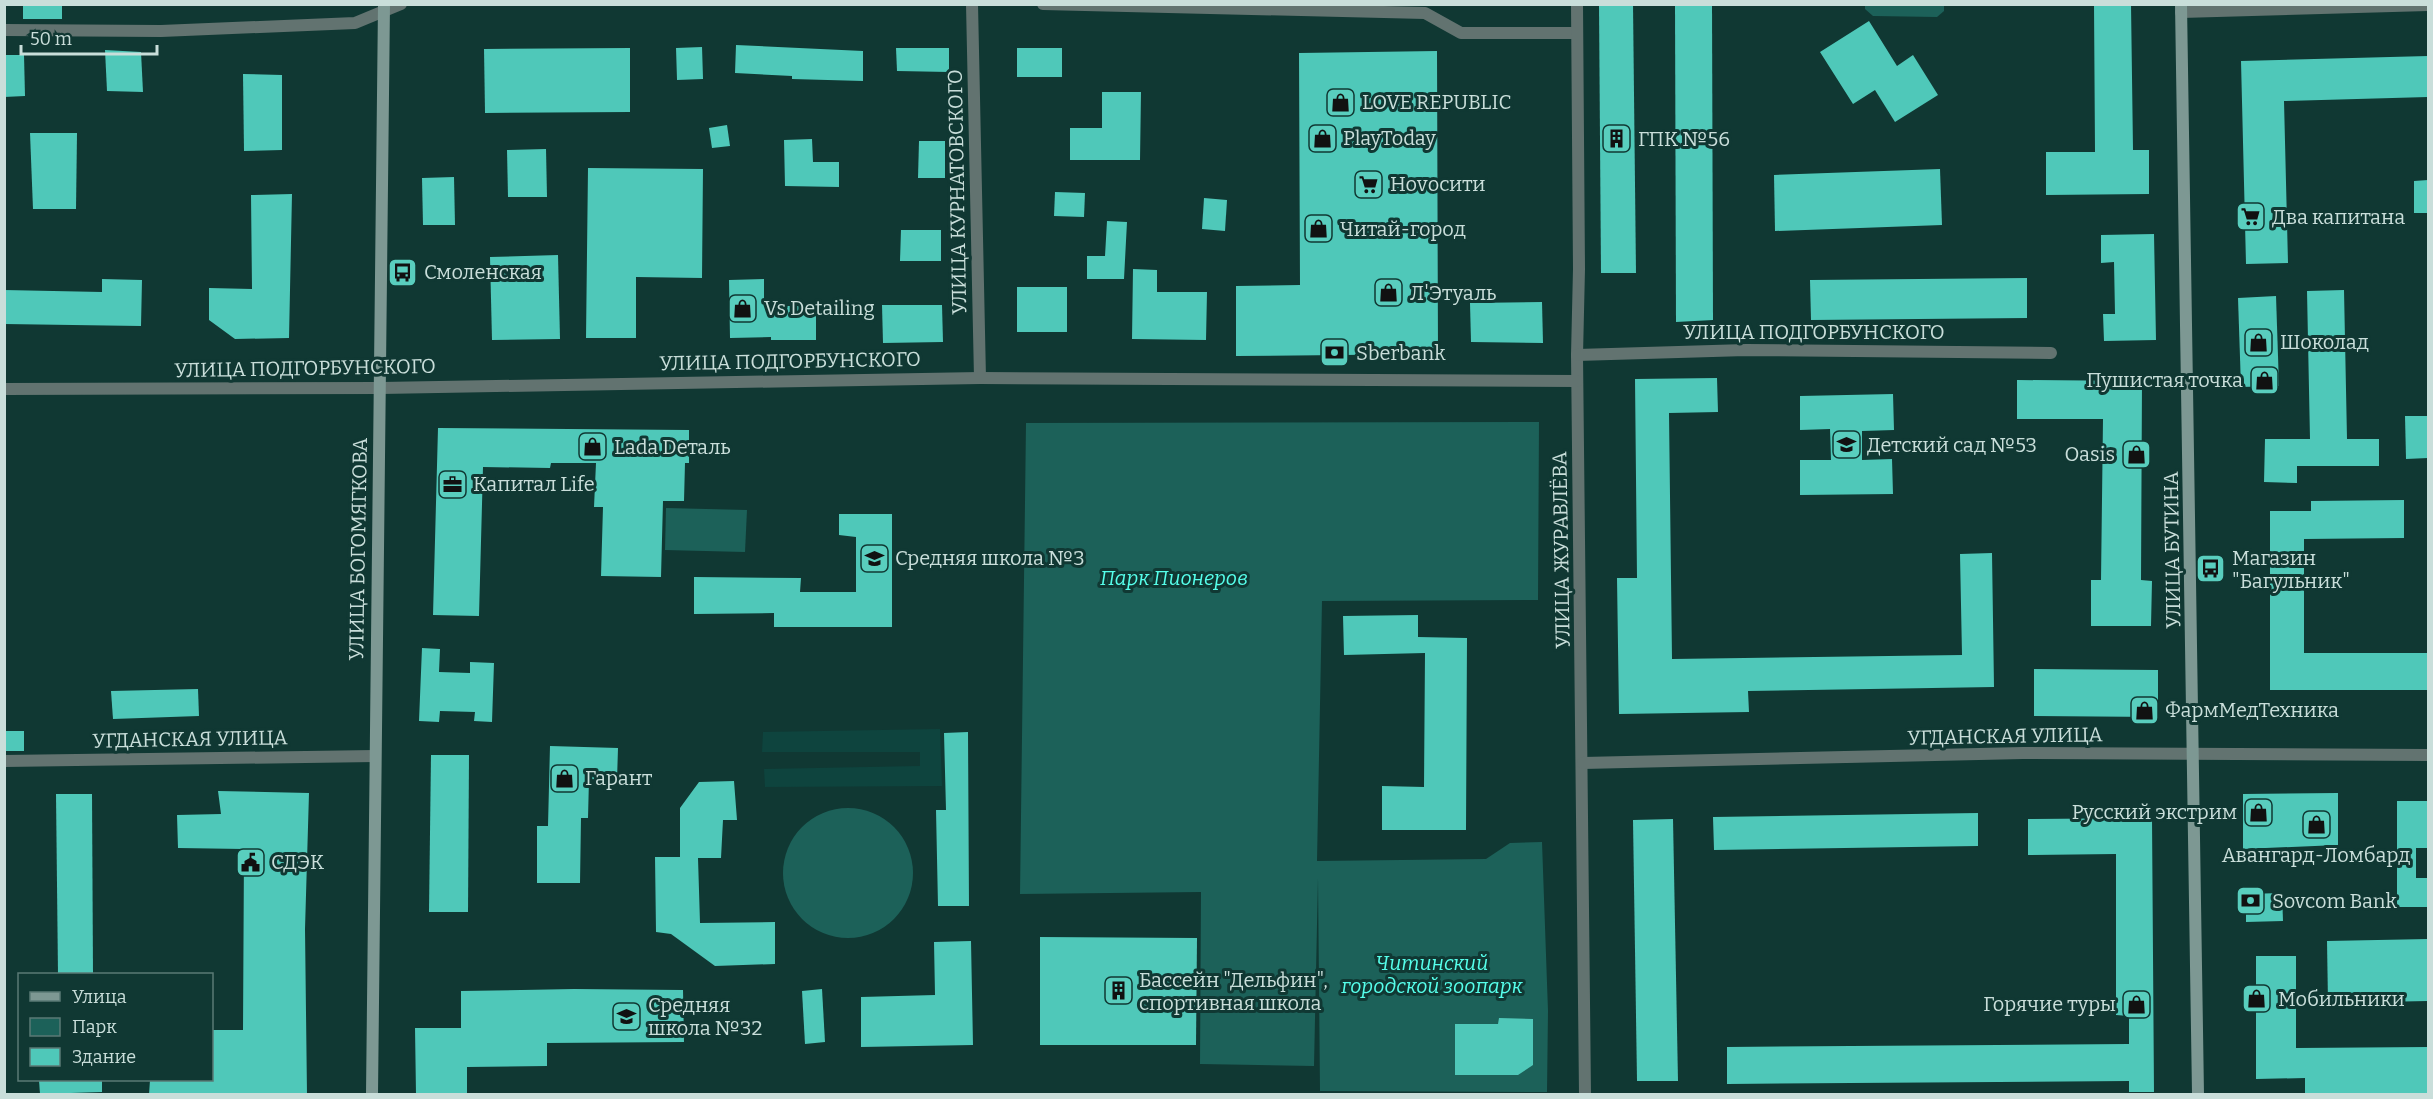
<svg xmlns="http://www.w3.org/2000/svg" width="2433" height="1099" font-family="Bitter,serif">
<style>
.built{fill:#0e443e}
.green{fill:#1c6159}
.building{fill:#4fc8b9}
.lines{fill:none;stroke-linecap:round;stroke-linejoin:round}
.street{stroke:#627370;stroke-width:12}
.secondary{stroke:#7d9893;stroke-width:12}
.labels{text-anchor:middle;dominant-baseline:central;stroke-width:6;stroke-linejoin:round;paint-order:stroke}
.poi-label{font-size:20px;fill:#c9deda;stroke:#103833;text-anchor:start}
.street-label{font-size:20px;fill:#c9deda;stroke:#103833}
.park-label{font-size:20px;font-style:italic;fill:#56ffeb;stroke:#103833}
</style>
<rect width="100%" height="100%" fill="#103833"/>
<polygon class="built" points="940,729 942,786 765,787 764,769 920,766 920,752 762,752 763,732"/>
<g class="green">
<polygon points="1865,5 1944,5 1944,11 1937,17 1873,16 1865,9"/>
<polygon points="1539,422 1538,600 1322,601 1317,861 1486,859 1510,843 1542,842 1548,1011 1547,1092 1320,1091 1318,878 1314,1066 1200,1064 1201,892 1020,894 1026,423"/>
<polygon points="666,508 747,510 745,552 665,550"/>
<circle cx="848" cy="873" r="65"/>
</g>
<g class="building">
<rect x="23" y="4" width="39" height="15"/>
<polygon points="1599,4 1633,4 1636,273 1601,273"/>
<polygon points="1675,4 1712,4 1713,320 1676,322"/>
<polygon points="2094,4 2131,4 2133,150 2149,150 2149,194 2046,195 2046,152 2095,152"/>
<polygon points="1869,21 1897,66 1913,55 1938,95 1895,122 1875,90 1853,104 1820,52"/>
<polygon points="736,45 863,51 863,81 792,79 792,76 735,73"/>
<polygon points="702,47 703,79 677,80 676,48"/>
<polygon points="630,48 630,112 485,113 484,49"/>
<polygon points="896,48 949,48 949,72 897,71"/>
<rect x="1017" y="48" width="45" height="29"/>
<polygon points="105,50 141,52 143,92 107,91"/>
<polygon points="1437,51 1438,354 1236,356 1236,286 1300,285 1299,53"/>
<polygon points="4,55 24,55 25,96 4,97"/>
<polygon points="2428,56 2428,97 2284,101 2288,263 2246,264 2241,61"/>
<polygon points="243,74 282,75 282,150 244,151"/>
<polygon points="1102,92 1141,92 1140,160 1070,160 1070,128 1102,128"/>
<polygon points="727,125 730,146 712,148 709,128"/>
<polygon points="30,133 77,133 76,209 33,209"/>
<polygon points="812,139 813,162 839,162 839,187 785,186 784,140"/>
<polygon points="919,141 945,141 945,178 918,178"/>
<polygon points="546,149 547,197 508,197 507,150"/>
<polygon points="588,168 703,169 702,278 636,277 636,338 586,338"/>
<polygon points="1940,169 1942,225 1775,231 1774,175"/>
<polygon points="454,177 455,225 423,225 422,178"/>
<polygon points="2428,180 2428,213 2414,213 2414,181"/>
<polygon points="1055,192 1085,193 1084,217 1054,216"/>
<polygon points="292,194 289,338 235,339 209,320 209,288 252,289 251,195"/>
<polygon points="1204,198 1227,200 1225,231 1202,229"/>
<polygon points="1107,221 1127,222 1124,279 1087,279 1087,256 1105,256"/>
<polygon points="901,230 941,230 941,261 900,261"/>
<polygon points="2154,234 2156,340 2104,341 2103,314 2115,314 2114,262 2101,263 2101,235"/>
<polygon points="558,255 560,339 492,340 490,257"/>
<polygon points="1133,269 1157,270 1157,292 1207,292 1206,340 1132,339"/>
<polygon points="2027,278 2027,318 1811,320 1810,280"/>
<polygon points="102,279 142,280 141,326 4,324 4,290 102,292"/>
<polygon points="764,279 764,306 816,306 816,340 771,340 771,337 730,338 729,280"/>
<rect x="1017" y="287" width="50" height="45"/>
<polygon points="2344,290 2347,439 2379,439 2379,466 2297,466 2297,483 2264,482 2265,439 2310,439 2307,291"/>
<polygon points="2276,296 2279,386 2241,387 2238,298"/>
<polygon points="1542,302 1543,343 1471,342 1470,303"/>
<polygon points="882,305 942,305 943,342 883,343"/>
<polygon points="1717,378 1718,412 1669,413 1672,659 1962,655 1960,554 1992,553 1994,687 1748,691 1749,712 1619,714 1617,578 1637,578 1635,379"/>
<polygon points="2017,380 2142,381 2141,580 2152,581 2151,626 2091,626 2091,580 2101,580 2103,419 2017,419"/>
<polygon points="1893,394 1894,430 1862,431 1862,460 1892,459 1893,494 1800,495 1800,460 1831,460 1830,429 1800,430 1800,396"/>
<polygon points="2405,416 2428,416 2428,458 2406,459"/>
<polygon points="438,428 689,430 689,463 685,463 684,501 663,501 661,577 601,576 603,507 594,507 596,463 551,463 550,468 483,467 479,616 433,615"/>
<polygon points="2404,500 2404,538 2304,539 2304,653 2428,653 2428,690 2270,690 2270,511 2311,511 2311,501"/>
<polygon points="839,514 892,514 892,627 774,627 774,613 694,614 694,577 801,578 800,592 856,592 856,537 839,535"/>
<polygon points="1418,615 1418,637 1467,638 1466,830 1382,830 1382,786 1424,787 1425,653 1344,655 1343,616"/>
<polygon points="422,648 440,649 439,672 470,673 470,662 494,663 492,722 474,721 475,712 440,711 439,722 419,721"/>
<polygon points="2034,669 2158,670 2158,717 2034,716"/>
<polygon points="198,689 199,716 113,719 111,691"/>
<rect x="4" y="731" width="20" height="20"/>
<polygon points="968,732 969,906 938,906 936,810 946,810 944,733"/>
<polygon points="550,746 618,748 617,780 589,779 588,818 581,818 580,883 537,883 537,826 548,826"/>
<polygon points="431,755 469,755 468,912 429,912"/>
<polygon points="734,781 737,820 723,820 721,858 698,858 700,923 775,922 775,964 715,966 671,934 656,932 655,857 680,857 680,808 699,782"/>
<polygon points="218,791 309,793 305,929 307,1095 149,1095 150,1080 212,1080 212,1030 243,1030 244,849 178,848 177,815 221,814"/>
<polygon points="2338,793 2338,845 2243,849 2243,794"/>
<polygon points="56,794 92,794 93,975 58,975"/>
<polygon points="2397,801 2428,801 2428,848 2416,848 2416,878 2428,878 2428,907 2397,907"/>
<polygon points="1978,813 1978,846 1714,850 1713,817"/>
<polygon points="2152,818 2154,1092 2129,1092 2129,1081 1727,1084 1727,1047 2129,1044 2129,1016 2116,1015 2116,854 2028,855 2028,819"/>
<polygon points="1673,819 1678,1081 1637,1081 1633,820"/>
<polygon points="2282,893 2283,921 2246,922 2246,894"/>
<polygon points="1040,937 1197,938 1196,1045 1040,1045"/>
<polygon points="2428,939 2428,1001 2328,1003 2327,941"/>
<polygon points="971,941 973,1045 861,1047 861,997 935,995 934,942"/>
<polygon points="2256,956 2296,956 2296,1048 2428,1047 2428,1095 2305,1095 2305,1078 2256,1079"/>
<polygon points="574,989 683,990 684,1042 547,1043 547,1066 467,1067 467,1095 416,1095 415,1028 461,1028 461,991"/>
<polygon points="822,989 825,1042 805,1044 802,991"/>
<polygon points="1499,1018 1533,1019 1533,1065 1518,1075 1455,1075 1455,1024 1498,1024"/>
<polygon points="39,1080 102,1080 102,1092 40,1094"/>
</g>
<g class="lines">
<g class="street">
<polyline points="972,4 980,378"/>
<polyline points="1043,4 1425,13 1461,33 1577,33"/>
<polyline points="1577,4 1579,269 1577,355 1585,1094"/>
<polyline points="2181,12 2428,5"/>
<polyline points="4,30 161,31 355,23 401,4"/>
<polyline points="1577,355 1746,350 2051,353"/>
<polyline points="4,389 381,388 980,378 1577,381"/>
<polyline points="4,761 375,756"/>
<polyline points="1583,763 2023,753 2428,755"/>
</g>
<g class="secondary">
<polyline points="2181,4 2198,1094"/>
<polyline points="372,1094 384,4"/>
</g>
</g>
<defs>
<symbol id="shop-square" viewBox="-11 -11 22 22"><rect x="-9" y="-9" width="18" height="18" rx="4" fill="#59cebe" stroke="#103833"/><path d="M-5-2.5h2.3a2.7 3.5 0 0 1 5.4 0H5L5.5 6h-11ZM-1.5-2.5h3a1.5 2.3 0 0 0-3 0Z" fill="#111"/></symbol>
<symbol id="building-square" viewBox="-11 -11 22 22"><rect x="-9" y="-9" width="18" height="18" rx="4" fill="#59cebe" stroke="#103833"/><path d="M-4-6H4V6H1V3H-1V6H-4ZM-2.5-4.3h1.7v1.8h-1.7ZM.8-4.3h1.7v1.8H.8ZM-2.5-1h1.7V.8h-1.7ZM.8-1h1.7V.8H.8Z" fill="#111"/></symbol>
<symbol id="supermarket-square" viewBox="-11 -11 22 22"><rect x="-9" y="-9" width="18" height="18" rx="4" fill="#59cebe" stroke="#103833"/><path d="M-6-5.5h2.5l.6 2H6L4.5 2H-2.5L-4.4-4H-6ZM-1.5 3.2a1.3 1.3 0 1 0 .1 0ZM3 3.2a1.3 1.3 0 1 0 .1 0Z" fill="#111"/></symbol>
<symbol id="bus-square" viewBox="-11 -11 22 22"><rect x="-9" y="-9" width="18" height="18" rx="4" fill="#59cebe" stroke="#103833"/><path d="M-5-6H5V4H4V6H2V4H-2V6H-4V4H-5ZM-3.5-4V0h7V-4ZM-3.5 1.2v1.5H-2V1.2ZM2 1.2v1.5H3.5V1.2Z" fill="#111"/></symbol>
<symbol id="bank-square" viewBox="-11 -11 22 22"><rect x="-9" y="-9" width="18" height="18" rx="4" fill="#59cebe" stroke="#103833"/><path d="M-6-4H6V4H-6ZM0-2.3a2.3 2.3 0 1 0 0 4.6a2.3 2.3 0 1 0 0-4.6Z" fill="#111"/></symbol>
<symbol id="school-square" viewBox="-11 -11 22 22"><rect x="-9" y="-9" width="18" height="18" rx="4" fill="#59cebe" stroke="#103833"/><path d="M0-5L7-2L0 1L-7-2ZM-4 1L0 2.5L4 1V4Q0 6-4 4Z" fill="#111"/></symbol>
<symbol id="office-square" viewBox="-11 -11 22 22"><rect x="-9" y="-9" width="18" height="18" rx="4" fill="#59cebe" stroke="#103833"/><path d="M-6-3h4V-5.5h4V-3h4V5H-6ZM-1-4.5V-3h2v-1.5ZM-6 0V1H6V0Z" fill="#111"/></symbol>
<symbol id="civic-square" viewBox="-11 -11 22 22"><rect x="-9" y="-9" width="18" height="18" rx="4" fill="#59cebe" stroke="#103833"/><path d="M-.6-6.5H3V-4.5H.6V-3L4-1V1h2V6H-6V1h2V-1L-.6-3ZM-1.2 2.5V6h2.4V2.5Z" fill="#111"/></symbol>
</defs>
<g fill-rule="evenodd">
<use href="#shop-square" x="1324" y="86" width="33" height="33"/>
<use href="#shop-square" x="1306" y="122" width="33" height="33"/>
<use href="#building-square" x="1600" y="122" width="33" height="33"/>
<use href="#supermarket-square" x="1352" y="168" width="33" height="33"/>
<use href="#supermarket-square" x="2234" y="200" width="33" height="33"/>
<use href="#shop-square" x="1302" y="212" width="33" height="33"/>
<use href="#bus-square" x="386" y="256" width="33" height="33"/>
<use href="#shop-square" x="1372" y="276" width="33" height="33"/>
<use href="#shop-square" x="726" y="292" width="33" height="33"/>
<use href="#shop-square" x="2242" y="326" width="33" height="33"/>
<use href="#bank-square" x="1318" y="336" width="33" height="33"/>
<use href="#shop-square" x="2248" y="364" width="33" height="33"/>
<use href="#school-square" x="1830" y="428" width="33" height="33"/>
<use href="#shop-square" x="576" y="430" width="33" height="33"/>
<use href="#shop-square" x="2120" y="438" width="33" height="33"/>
<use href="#office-square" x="436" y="468" width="33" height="33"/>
<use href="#school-square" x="858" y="542" width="33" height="33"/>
<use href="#bus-square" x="2194" y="552" width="33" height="33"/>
<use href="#shop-square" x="2128" y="694" width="33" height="33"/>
<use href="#shop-square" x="548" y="762" width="33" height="33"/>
<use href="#shop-square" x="2242" y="796" width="33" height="33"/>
<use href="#shop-square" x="2300" y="808" width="33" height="33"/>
<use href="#civic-square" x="234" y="846" width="33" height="33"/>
<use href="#bank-square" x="2234" y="884" width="33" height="33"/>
<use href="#building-square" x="1102" y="974" width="33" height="33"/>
<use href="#shop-square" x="2240" y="982" width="33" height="33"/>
<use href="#shop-square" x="2120" y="988" width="33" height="33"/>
<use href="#school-square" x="610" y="1000" width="33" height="33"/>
</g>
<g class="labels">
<g class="poi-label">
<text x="1362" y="102">LOVE REPUBLIC</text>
<text x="1343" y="138">PlayToday</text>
<text x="1638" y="139">ГПК №56</text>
<text x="1390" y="184">Ноvосити</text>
<text x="2272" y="217">Два капитана</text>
<text x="1340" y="229">Читай-город</text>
<text x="424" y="272">Смоленская</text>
<text x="1410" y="293">Л'Этуаль</text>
<text x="764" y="308">Vs Detailing</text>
<text x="2280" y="342">Шоколад</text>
<text x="1356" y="353">Sberbank</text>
<text x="2243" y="380" text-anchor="end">Пушистая точка</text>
<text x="1867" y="445">Детский сад №53</text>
<text x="614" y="447">Lada Dеталь</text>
<text x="2115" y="454" text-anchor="end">Oasis</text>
<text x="473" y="484">Капитал Life</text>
<text x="895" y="558">Средняя школа №3</text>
<text x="2232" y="558">Магазин<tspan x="2232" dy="23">"Багульник"</tspan></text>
<text x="2165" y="710">ФармМедТехника</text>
<text x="585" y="778">Гарант</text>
<text x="2237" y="812" text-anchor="end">Русский экстрим</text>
<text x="2316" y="855" text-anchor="middle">Авангард-Ломбард</text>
<text x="271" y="862">СДЭК</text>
<text x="2272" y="901">Sovcom Bank</text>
<text x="1139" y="980">Бассейн "Дельфин",<tspan x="1139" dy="23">спортивная школа</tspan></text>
<text x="2278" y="999">Мобильники</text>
<text x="2116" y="1004" text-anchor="end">Горячие туры</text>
<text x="648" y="1005">Средняя<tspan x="648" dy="23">школа №32</tspan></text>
</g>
<g class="street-label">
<text transform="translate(957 192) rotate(-91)">УЛИЦА КУРНАТОВСКОГО</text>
<text x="1814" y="332">УЛИЦА ПОДГОРБУНСКОГО</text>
<text transform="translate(790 361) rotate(-1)">УЛИЦА ПОДГОРБУНСКОГО</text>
<text transform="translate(305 368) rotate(-1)">УЛИЦА ПОДГОРБУНСКОГО</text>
<text transform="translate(358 549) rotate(-89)">УЛИЦА БОГОМЯГКОВА</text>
<text transform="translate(1561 550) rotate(-91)">УЛИЦА ЖУРАВЛЁВА</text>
<text transform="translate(2172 550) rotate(-91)">УЛИЦА БУТИНА</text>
<text transform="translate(2005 736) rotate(-1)">УГДАНСКАЯ УЛИЦА</text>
<text transform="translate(190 739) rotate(-1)">УГДАНСКАЯ УЛИЦА</text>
</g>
<g class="park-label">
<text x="1174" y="578">Парк Пионеров</text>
<text x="1432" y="963">Читинский<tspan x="1432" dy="23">городской зоопарк</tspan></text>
</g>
</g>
<rect width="2433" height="1099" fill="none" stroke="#c9deda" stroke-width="12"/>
<rect x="18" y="973" width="195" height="108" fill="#103833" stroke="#5a7a76" stroke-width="1.5"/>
<rect x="30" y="992" width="30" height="9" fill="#7d9893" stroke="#5a7a76" stroke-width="1.5"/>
<text x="72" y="1003" font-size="18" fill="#c9deda">Улица</text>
<rect x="30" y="1018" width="30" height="18" fill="#1c6159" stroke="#5a7a76" stroke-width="1.5"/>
<text x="72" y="1033" font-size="18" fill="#c9deda">Парк</text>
<rect x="30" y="1048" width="30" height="18" fill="#4fc8b9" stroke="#5a7a76" stroke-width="1.5"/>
<text x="72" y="1063" font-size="18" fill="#c9deda">Здание</text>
<path d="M21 45v9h136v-9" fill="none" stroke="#c9deda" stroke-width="3"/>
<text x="30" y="45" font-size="18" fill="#c9deda" stroke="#103833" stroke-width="4.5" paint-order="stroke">50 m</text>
</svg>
